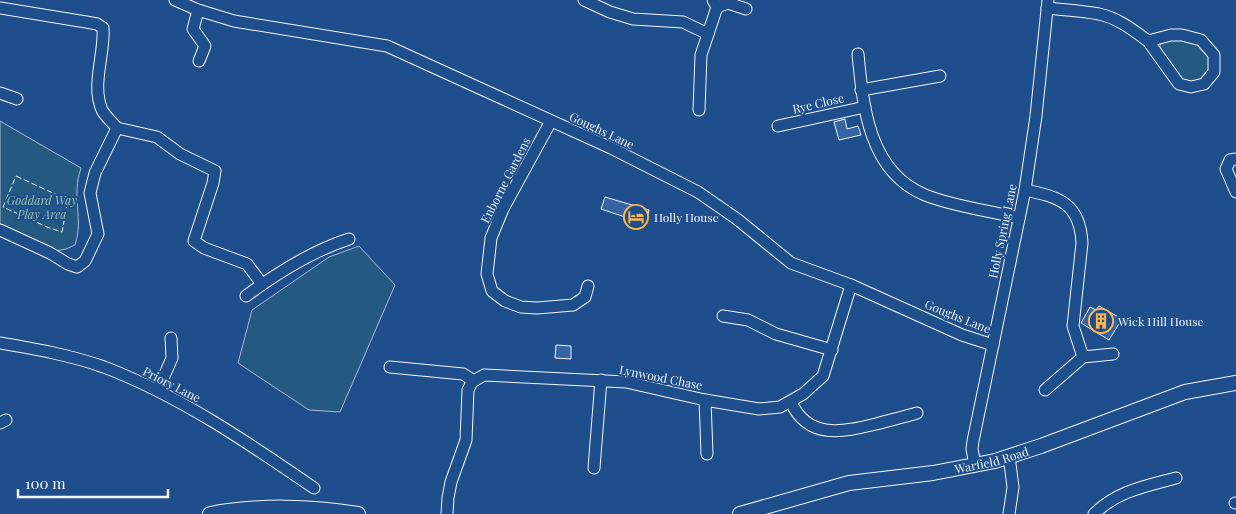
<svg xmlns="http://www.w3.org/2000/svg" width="1236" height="514" font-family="'Playfair Display',serif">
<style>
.green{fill:#245a82;stroke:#a8bbd7}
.building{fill:#3563a3;stroke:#f2f6ff}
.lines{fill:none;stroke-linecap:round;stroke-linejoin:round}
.minor-casing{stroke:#f2f6ff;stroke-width:13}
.major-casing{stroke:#f2f6ff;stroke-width:16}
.minor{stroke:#1f4e8c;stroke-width:11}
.major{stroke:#1f4e8c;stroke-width:14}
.fence{stroke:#f2f6ff;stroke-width:1;stroke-dasharray:6 2.5;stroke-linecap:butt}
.labels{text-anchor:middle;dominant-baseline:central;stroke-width:4;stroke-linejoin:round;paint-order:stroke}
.street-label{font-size:12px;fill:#f2f6ff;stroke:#1f4e8c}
.park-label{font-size:12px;font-style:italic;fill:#97c8a6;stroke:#1f4e8c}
.poi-label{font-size:12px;fill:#f2f6ff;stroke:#1f4e8c;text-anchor:start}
</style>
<rect width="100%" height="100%" fill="#1f4e8c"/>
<g class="green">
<path d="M1182,38C1204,46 1207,45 1211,69C1204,79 1196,83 1183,82L1160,55V45L1165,40Z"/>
<path d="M0,121L81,168C71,197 84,218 75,245L66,249L55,251L0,224Z"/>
<polygon points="359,246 395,285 340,412 309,410 238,363 252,310 329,257"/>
</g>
<g class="building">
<polygon points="845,119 847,129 858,126 861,135 839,140 834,122"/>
<polygon points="605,197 649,210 646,224 601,209"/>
<polygon points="1099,306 1122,319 1109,340 1081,323 1090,307 1096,310"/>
<polygon points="556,345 571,346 571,359 555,358"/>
</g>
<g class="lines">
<defs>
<g id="minor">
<polyline points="175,0 198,10 234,21 387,46 611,148 698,192 737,219 791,263 851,285 962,335 993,345"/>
<polyline points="584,0 610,12 633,19 683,22 708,34"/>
<polyline points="717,7 728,3 746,9"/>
<path d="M0,8L86,22L97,24L103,28C105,54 91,84 102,110C105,116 112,122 117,128"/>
<path d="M1047,8C1064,10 1082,11 1099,14C1118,18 1133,30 1148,41L1171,35H1182L1201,40L1214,55V72L1204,84L1191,87L1179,84L1148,41"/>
<polyline points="198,10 193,29 205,46 199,61"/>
<path d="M858,54C863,107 869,172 925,195C952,206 990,211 1019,218"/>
<polyline points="861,90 940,76"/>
<polyline points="0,93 17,99"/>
<polyline points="699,110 701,55 717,7 713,0"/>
<polyline points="551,121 503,209 491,238 487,274 492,291 505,301 521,307 537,308 573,305 585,297 588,286"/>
<polyline points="778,126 865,107"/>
<polyline points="117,128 157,137 180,154 215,171 213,183 194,241 204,248 247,264 262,284"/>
<polyline points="1236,159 1230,160 1226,169 1236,192"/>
<path d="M1025,190C1059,197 1080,203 1082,243L1073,326L1083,357"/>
<polyline points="0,230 50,253 68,264 77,267 85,261 98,234 90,193 95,173 117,128"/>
<path d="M246,296C277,273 312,251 349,239"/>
<polyline points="723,316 748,320 776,334 832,350"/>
<path d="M0,343C35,349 70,355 104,367C180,396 247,442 314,488"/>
<polyline points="390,367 463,374 474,381"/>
<polyline points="158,390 172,358 171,338"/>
<polyline points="1045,390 1083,357 1113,354"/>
<polyline points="705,400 707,454"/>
<path d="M791,402C808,440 843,432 876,424C890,420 904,417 917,413"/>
<polyline points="0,423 6,420"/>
<polyline points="975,465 972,449 973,441 1025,190 1036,116 1048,0"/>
<polyline points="594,468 601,380"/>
<polyline points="1235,503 1236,503"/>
<polyline points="447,514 448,498 451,482 466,440 468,390 472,382 484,375 626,382 705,400 759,409 780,407 803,394 823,376 851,285"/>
<polyline points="1009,514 1013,487 1009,456"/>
<path d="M1094,514C1117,491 1146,486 1176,478"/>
</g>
<g id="major">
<path d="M210,514C256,505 312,506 358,514"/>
<path id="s1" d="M740,514L849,483L933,473L995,461L1041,446L1185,392L1236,383"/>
</g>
</defs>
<use href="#minor" class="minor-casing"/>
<use href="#major" class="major-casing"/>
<use href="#minor" class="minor"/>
<use href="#major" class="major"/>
<polygon class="fence" points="16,176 68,200 62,232 47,227 3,207"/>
</g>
<defs>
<symbol id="hotel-ring" viewBox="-11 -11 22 22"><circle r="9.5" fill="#1f4e8c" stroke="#ffb74d" stroke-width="1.5"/><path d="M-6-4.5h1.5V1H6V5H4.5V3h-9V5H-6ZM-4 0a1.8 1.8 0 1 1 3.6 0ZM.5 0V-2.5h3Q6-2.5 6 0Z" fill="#ffb74d"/></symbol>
<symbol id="building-ring" viewBox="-11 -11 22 22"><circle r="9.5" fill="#1f4e8c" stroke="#ffb74d" stroke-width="1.5"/><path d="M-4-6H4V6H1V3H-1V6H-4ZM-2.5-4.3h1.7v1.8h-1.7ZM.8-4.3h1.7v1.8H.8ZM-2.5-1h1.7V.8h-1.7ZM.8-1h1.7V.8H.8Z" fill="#ffb74d"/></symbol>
</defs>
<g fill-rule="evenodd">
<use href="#hotel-ring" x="622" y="203" width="28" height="28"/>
<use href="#building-ring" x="1087" y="307" width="28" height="28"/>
</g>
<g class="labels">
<g class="street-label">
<text transform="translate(818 103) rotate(-13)">Rye Close</text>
<text transform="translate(602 130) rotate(25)">Goughs Lane</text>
<text transform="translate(505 180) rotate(-63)">Enborne Gardens</text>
<text transform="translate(1002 231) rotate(-78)">Holly Spring Lane</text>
<text transform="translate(958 316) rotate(22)">Goughs Lane</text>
<text transform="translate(661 377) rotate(11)">Lynwood Chase</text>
<text transform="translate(172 384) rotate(27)">Priory Lane</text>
<text stroke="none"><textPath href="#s1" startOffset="258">Warfield Road</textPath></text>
</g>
<g class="park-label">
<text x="42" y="200">Goddard Way<tspan x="42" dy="14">Play Area</tspan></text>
</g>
<g class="poi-label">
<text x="654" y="217">Holly House</text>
<text x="1118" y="321">Wick Hill House</text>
</g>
</g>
<path d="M18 489v8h150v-8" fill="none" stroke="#f2f6ff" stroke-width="2.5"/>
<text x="25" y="489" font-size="15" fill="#f2f6ff" stroke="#1f4e8c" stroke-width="4" paint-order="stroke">100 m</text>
</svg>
